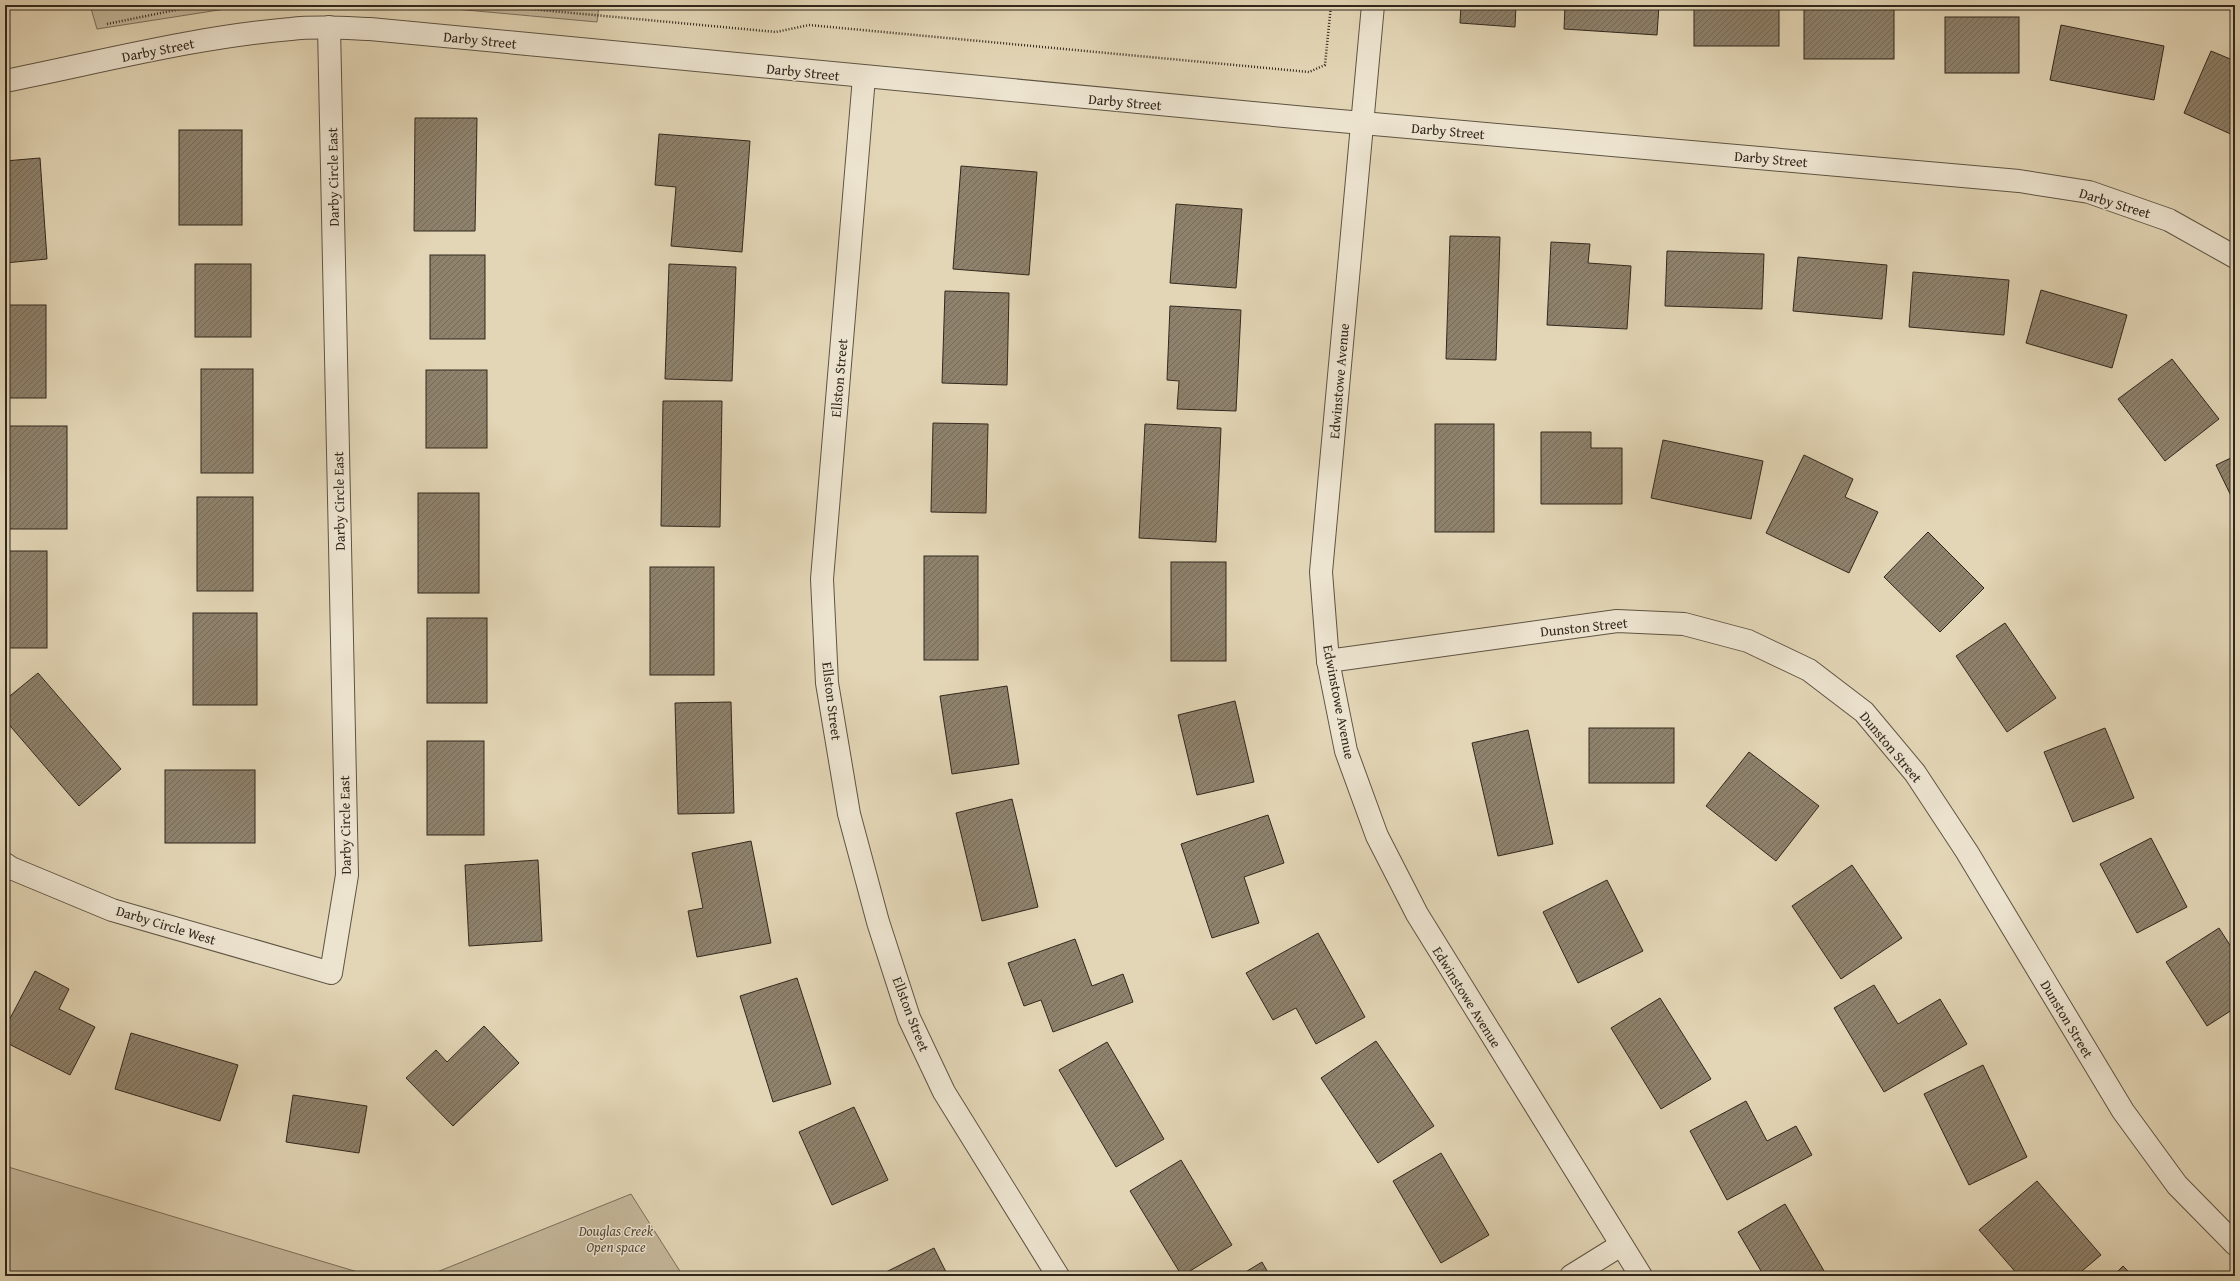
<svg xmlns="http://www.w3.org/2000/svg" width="2240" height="1281" font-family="'Gentium Book Plus',serif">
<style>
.park{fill:#c5b89c;stroke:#7b705c}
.building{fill:url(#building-hatch);stroke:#31281d}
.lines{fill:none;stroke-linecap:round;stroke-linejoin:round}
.minor-casing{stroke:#5e5443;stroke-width:24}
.path{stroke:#31281d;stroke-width:2.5;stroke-dasharray:1 2;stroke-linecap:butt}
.minor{stroke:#ede4d0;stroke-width:22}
.labels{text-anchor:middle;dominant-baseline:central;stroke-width:3;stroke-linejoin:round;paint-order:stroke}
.street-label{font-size:14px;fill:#31281d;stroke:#ede4d0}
.park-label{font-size:14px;font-style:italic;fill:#564c3d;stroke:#ede4d0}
</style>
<defs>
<pattern id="building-hatch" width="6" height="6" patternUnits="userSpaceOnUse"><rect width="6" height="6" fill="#8e826d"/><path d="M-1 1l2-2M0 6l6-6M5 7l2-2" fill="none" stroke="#756a59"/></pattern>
</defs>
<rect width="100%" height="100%" fill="#e3d6b6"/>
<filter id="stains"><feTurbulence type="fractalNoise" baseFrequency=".005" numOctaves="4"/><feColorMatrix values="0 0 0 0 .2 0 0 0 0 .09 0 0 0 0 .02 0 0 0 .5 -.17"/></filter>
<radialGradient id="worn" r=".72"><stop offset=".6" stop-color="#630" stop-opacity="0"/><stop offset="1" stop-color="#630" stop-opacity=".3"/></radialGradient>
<g class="park">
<polygon points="90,5 251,5 97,29"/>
<polygon points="411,5 599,5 597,22"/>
<polygon points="5,1166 371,1276 5,1276"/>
<polygon points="631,1194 683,1276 427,1276"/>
</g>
<g class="building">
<polygon points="1461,5 1516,5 1515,27 1460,23"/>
<polygon points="1565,5 1659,5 1657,35 1564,29"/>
<rect x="1694" y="5" width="85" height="41"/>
<rect x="1804" y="5" width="90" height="54"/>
<rect x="1945" y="17" width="74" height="56"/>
<polygon points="2061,25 2164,46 2154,100 2050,80"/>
<polygon points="2211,51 2235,61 2235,136 2184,113"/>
<polygon points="415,118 477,118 475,231 414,231"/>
<rect x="179" y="130" width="63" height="95"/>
<polygon points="659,134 750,141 742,252 671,246 676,187 655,185"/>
<polygon points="40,158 47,259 5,263 5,161"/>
<polygon points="961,166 1037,172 1029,275 953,269"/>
<polygon points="1176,204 1242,209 1236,288 1170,283"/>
<polygon points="1450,236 1500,237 1496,360 1446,359"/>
<polygon points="1551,242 1590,244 1588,263 1631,266 1627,329 1547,325"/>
<polygon points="1667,251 1764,254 1762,309 1665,306"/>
<rect x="430" y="255" width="55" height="84"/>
<polygon points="1798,257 1887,265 1882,319 1793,311"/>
<rect x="195" y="264" width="56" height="73"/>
<polygon points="669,264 736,267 732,381 665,379"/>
<polygon points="1913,272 2009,280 2004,335 1909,327"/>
<polygon points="2041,290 2127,315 2112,368 2026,343"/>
<polygon points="945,291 1009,293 1007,385 942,383"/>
<rect x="5" y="305" width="41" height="93"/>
<polygon points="1170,306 1241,310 1236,411 1177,409 1179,381 1167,380"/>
<polygon points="2172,359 2219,419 2165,461 2118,399"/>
<rect x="201" y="369" width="52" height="104"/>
<rect x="426" y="370" width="61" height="78"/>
<polygon points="663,401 722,401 720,527 661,526"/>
<polygon points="933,423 988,424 986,513 931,512"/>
<polygon points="1145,424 1221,428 1216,542 1139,538"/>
<rect x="1435" y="424" width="59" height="108"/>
<rect x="5" y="426" width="62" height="103"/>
<polygon points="1541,432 1591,432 1591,448 1622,448 1622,504 1541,504"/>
<polygon points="1663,440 1763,461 1751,519 1651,498"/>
<polygon points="1804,455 1853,479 1845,497 1878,512 1849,573 1766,533"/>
<polygon points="2235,456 2235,504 2216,465"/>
<rect x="418" y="493" width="61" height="100"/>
<rect x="197" y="497" width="56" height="94"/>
<polygon points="1928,532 1984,588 1940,632 1884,577"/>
<rect x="5" y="551" width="42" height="97"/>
<rect x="924" y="556" width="54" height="104"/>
<rect x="1171" y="562" width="55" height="99"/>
<rect x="650" y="567" width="64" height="108"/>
<rect x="193" y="613" width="64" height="92"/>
<rect x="427" y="618" width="60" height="85"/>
<polygon points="2005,623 2056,698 2007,732 1956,656"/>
<polygon points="38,673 121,769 79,806 5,720 5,700"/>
<polygon points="1007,686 1019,764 952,774 940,696"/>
<polygon points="1235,701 1254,782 1197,795 1178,715"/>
<polygon points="731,702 734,813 678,814 675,703"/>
<rect x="1589" y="728" width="85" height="55"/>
<polygon points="2105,728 2134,798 2073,822 2044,752"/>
<polygon points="1528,730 1553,844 1498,856 1472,743"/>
<rect x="427" y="741" width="57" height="94"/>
<polygon points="1749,752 1819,806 1776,861 1706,806"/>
<rect x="165" y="770" width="90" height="73"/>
<polygon points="1012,799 1038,907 982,921 956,813"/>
<polygon points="1268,815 1284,863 1244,877 1259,923 1212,938 1181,844"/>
<polygon points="2151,838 2187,907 2137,933 2100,864"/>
<polygon points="751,841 771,943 697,957 688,911 703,908 692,853"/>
<polygon points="538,860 542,941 469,946 465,865"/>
<polygon points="1852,865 1902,938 1841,979 1792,906"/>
<polygon points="1607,880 1643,951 1578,983 1543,912"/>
<polygon points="2219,928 2235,953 2235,1008 2207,1026 2166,962"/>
<polygon points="1318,933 1365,1017 1316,1044 1296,1008 1273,1020 1246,973"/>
<polygon points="1075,939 1092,986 1123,974 1133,1002 1053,1032 1041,1000 1024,1006 1008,963"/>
<polygon points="35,971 69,989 59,1009 95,1027 70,1075 5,1042 5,1028"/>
<polygon points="797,978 831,1084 773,1102 740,996"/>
<polygon points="1874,985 1898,1024 1940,999 1967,1044 1884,1092 1834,1008"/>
<polygon points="1660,998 1711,1079 1661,1109 1611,1028"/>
<polygon points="484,1026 519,1063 453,1126 406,1078 436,1050 447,1062"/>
<polygon points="131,1033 238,1065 220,1121 115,1089"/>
<polygon points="1376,1041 1434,1126 1378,1163 1321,1078"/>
<polygon points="1107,1042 1164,1139 1116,1167 1059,1070"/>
<polygon points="1983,1065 2027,1157 1969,1185 1924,1094"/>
<polygon points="293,1095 367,1106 359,1153 286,1142"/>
<polygon points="1746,1101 1767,1141 1796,1126 1812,1155 1727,1200 1690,1131"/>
<polygon points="854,1107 888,1180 832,1205 799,1132"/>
<polygon points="1441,1153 1489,1235 1441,1263 1393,1181"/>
<polygon points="1181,1160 1232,1245 1182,1276 1130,1191"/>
<polygon points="2037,1181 2101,1255 2076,1276 2019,1276 1979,1230"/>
<polygon points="1785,1204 1827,1276 1764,1276 1738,1232"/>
<polygon points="934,1248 948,1276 878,1276"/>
<polygon points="1262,1262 1270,1276 1239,1276"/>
<polygon points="2123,1266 2133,1276 2113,1276"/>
</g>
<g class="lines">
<defs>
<g id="minor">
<polyline points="1373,5 1321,572 1328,661 1346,751 1377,836 1417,914 1641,1276"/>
<polyline points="864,77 822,579 827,683 849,814 878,922 909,1018 944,1092 1058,1276"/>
<path d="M5,81C100,62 195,37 291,29C317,26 344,28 370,29L1306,118L2019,181L2089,192L2169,220L2235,257"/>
<polyline points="1328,661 1617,621 1684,624 1748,641 1809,670 1864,712 1915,773 1967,852 2123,1111 2177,1185 2235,1244"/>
<polyline points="5,864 11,868 112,910 331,973 347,875 329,27"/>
<polyline points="1571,1276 1621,1245"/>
</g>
</defs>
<use href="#minor" class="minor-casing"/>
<g class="path">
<polyline points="487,5 776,32 809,25 1309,72 1325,65 1331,5"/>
<polyline points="107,24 200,5"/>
</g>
<use href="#minor" class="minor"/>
</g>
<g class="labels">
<g class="street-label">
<text transform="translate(480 40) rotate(6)">Darby Street</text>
<text transform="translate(158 50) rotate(-11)">Darby Street</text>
<text transform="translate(803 72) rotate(6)">Darby Street</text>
<text transform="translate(1125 102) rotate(5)">Darby Street</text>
<text transform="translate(1448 131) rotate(5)">Darby Street</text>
<text transform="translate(1771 159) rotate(5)">Darby Street</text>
<text transform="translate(333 177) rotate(-91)">Darby Circle East</text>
<text transform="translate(2115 203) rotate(17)">Darby Street</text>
<text transform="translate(839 378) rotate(-85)">Ellston Street</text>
<text transform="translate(1339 381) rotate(-85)">Edwinstowe Avenue</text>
<text transform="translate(339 501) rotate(-91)">Darby Circle East</text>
<text transform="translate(1584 627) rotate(-6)">Dunston Street</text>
<text transform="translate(832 701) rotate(83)">Ellston Street</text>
<text transform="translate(1339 702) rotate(79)">Edwinstowe Avenue</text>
<text transform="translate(1891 747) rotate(50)">Dunston Street</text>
<text transform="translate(345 825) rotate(-91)">Darby Circle East</text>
<text transform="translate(166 925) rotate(17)">Darby Circle West</text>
<text transform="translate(1467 997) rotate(58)">Edwinstowe Avenue</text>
<text transform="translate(911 1014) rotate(69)">Ellston Street</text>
<text transform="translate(2067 1019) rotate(59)">Dunston Street</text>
</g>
<g class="park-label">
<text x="616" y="1231">Douglas Creek<tspan x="616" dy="16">Open space</tspan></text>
</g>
</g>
<rect width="2240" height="1281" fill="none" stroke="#e3d6b6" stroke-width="20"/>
<rect x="6" y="6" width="2228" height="1269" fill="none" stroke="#31281d" stroke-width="2"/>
<rect x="10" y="10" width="2220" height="1261" fill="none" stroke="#31281d"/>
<rect width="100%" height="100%" filter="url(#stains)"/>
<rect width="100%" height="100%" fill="url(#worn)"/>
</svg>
